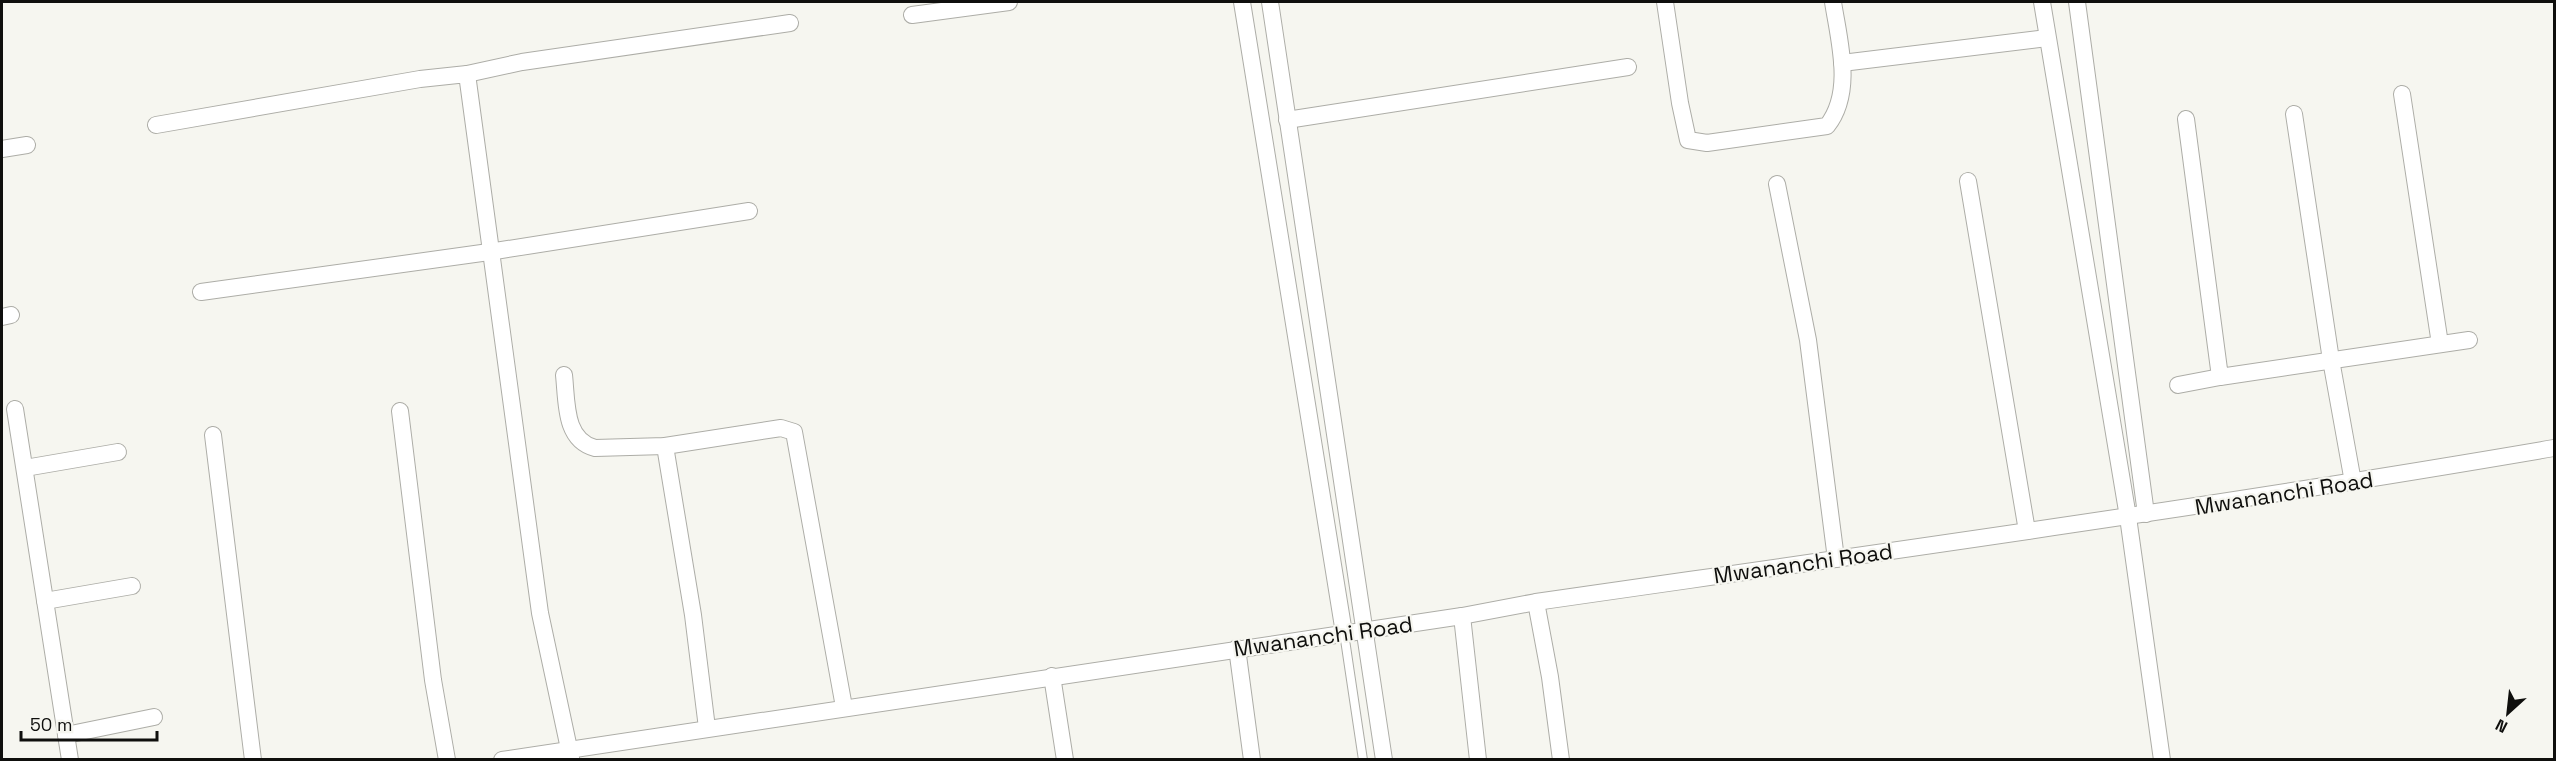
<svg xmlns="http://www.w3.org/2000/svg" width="2556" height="761" font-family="'Space Grotesk',sans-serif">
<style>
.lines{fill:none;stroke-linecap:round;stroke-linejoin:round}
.lane-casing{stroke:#adada7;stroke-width:10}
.street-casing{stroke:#adada7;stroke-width:18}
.lane{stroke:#fff;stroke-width:8}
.street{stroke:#fff;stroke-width:16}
.labels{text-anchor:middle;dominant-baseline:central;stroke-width:4.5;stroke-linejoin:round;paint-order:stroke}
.street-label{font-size:22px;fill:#0f0f0d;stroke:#f6f6f0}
</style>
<rect width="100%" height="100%" fill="#f6f6f0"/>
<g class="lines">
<defs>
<polyline id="lane" points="1344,633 1363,760"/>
<g id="street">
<polyline points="1242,2 1344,633"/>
<polyline points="1270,2 1384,760"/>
<path d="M1665,2L1680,103L1688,140L1707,143L1827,126C1854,92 1839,41 1833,2"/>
<polyline points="2042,2 2128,517 2162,760"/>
<polyline points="2077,2 2146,514"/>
<polyline points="912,15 1009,2"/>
<polyline points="1842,63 2047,38"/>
<polyline points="467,74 522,62 790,23"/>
<polyline points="2402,94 2440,344"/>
<polyline points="2294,114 2331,360 2353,482"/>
<polyline points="2186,119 2220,377 2469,340"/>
<polyline points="1287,120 1628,67"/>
<polyline points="156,125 420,79 467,74 540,613 571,758"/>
<polyline points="2,149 27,145"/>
<polyline points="1968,181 2027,531"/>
<polyline points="1777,184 1808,340 1836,559"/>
<polyline points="201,292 489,252 749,211"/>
<polyline points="2,317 11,315"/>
<path d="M564,375C567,402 564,440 595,448L665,446L781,428L794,432L844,707"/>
<polyline points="2178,385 2220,377"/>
<polyline points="15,409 70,760"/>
<polyline points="400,411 433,680 447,760"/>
<polyline points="213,435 253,760"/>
<polyline points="665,446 693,615 707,728"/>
<polyline points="25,468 118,452"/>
<polyline points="45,601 132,586"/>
<polyline points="1536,602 1550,677 1561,760"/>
<polyline points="1462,616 1478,760"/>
<polyline points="1237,648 1252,760"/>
<polyline points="1052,676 1065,760"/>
<polyline points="66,735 154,717"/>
<path d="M502,760L1462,616L1536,602C1876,553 2216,506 2554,448"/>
</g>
</defs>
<use href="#lane" class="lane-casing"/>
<use href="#street" class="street-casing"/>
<use href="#lane" class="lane"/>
<use href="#street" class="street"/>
</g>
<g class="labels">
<g class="street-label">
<text transform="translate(2284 493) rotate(-9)">Mwananchi Road</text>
<text transform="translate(1803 563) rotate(-8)">Mwananchi Road</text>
<text transform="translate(1323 636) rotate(-8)">Mwananchi Road</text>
</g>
</g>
<rect width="2556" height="761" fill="none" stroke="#0f0f0d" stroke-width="6"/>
<g transform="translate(2508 713) rotate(207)" stroke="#f6f6f0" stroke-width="4.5" paint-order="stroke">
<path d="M0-4.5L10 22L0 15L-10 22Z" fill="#0f0f0d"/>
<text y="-9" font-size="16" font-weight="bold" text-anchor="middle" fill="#0f0f0d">N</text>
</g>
<path d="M21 731v9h136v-9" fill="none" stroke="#0f0f0d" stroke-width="3"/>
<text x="30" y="731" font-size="18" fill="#0f0f0d" stroke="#f6f6f0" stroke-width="4.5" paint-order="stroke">50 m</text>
</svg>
